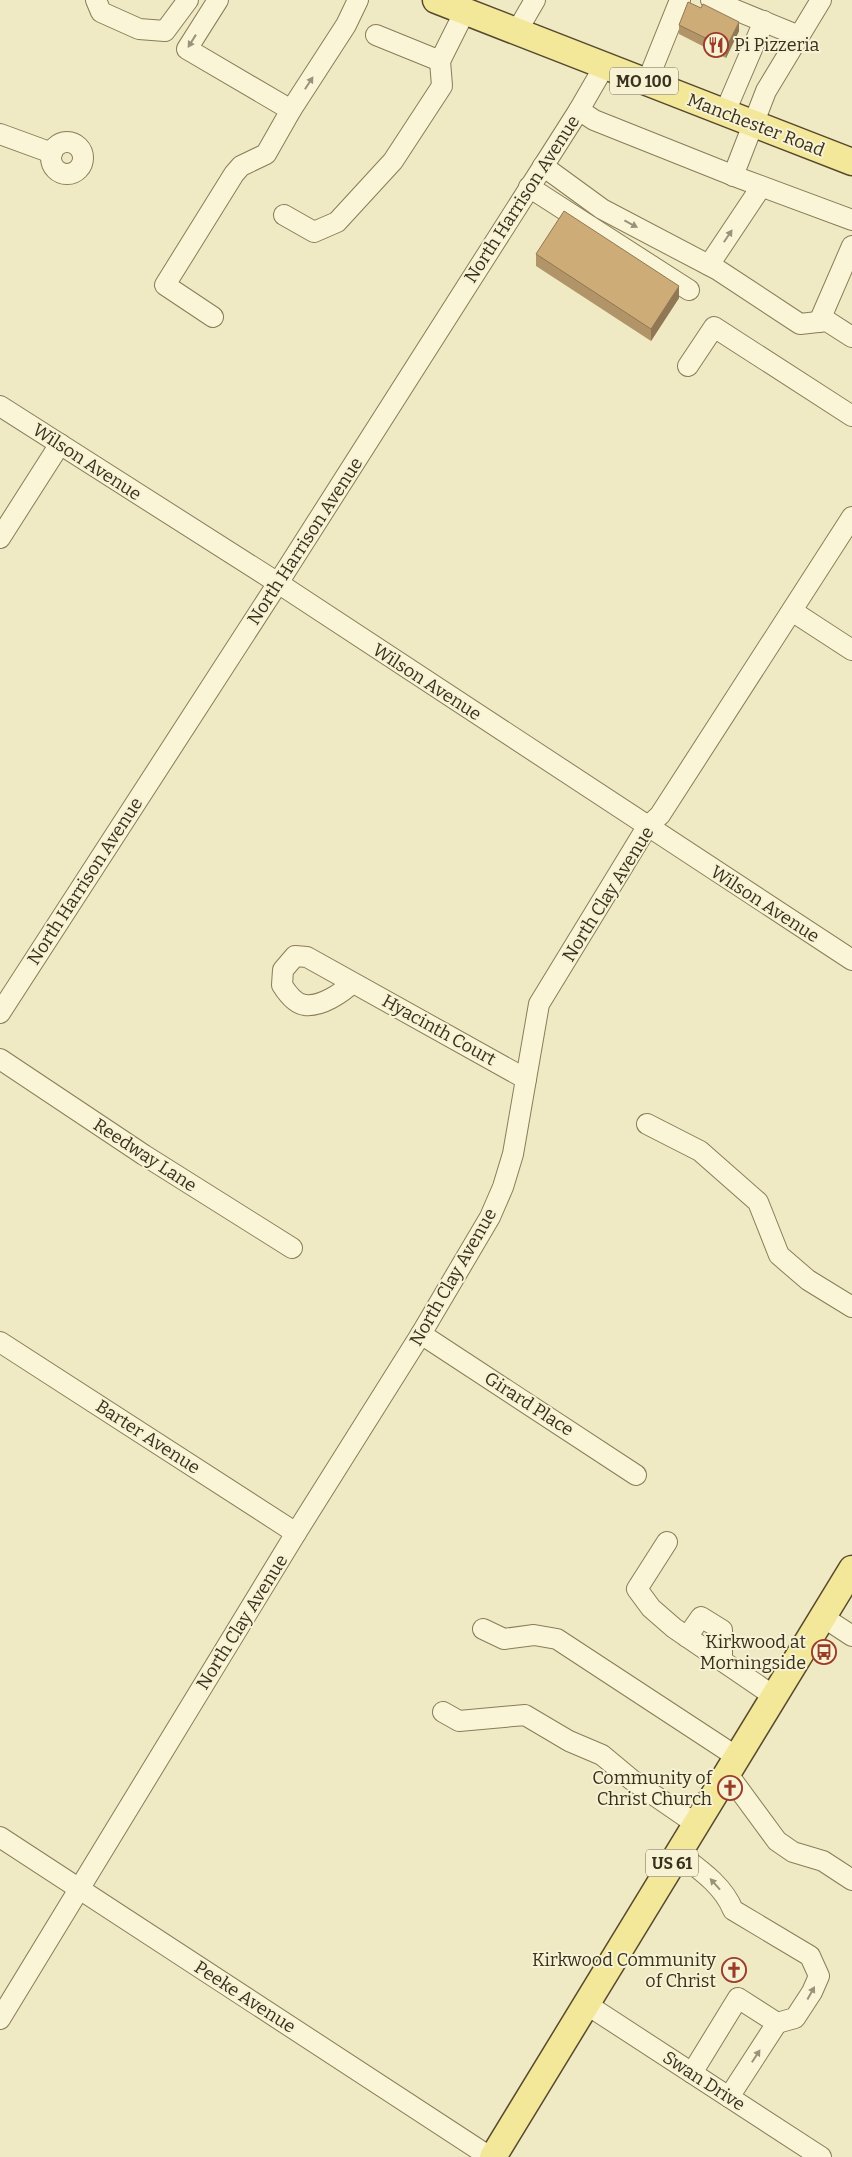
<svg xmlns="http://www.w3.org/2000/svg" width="852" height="2157" font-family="Bitter,serif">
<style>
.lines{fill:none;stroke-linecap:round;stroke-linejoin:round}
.minor-casing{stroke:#8a7c59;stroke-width:22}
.major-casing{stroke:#57492d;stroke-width:29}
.minor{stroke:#faf5d6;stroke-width:20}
.major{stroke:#f3e89a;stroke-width:26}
.wall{fill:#b19467}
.shaded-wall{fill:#907854}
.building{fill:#ceac78;stroke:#907854}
.oneway{fill:#9a927a}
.labels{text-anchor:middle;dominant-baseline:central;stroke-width:4;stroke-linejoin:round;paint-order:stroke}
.shield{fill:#f6f2d3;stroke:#726a54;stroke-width:1}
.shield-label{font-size:16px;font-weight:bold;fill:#39301e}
.poi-label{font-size:18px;fill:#39301e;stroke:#f6f2d3;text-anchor:end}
.street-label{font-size:18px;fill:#39301e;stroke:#f6f2d3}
</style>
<rect width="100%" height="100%" fill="#efeac3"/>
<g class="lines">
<defs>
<g id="minor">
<polyline points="96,0 101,12 139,29 165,31 188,0"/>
<polyline points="218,0 187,49 291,110 346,25 358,0"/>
<polyline points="711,0 799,36"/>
<polyline points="517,31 535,0"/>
<polyline points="376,35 440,61 465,11"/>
<polyline points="647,82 680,0"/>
<polyline points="579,110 594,120 742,179 852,220"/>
<polyline points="725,112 764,21"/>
<polyline points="0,134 52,153"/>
<circle cx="67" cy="158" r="16"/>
<polyline points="543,166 602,209 718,270 800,324 827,321 852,337"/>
<polyline points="733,176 766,91 821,0"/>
<polyline points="529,187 689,290"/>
<polyline points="284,215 314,232 337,222 393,161 442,86 440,61"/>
<polyline points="709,265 761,187"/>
<polyline points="213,317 165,285 234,174 241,166 266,154 291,110"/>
<polyline points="819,322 852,246"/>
<polyline points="688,366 714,327 852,416"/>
<polyline points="0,406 278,583 852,960"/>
<polyline points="0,538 60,444"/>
<polyline points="792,611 852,650"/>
<path d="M352,983C342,993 321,1007 305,1005C295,1004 287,993 282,985L283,970L295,956L307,957L526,1079"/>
<polyline points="0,1013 278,583 579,110 605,65"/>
<polyline points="0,1059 144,1155 292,1248"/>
<polyline points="647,1124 700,1151 758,1202 779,1255 808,1280 852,1307"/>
<polyline points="421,1334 636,1475"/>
<polyline points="0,1342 296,1533"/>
<polyline points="667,1542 637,1589 651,1608 674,1628 775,1697"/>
<polyline points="823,1617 852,1636"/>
<polyline points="483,1629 504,1639 534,1635 557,1639 737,1757"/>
<polyline points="687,1637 701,1617 722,1630 722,1660"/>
<polyline points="443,1712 459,1721 525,1715 569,1741 602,1755 632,1780 696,1824"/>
<polyline points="727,1773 777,1841 793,1852 823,1861 852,1880"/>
<polyline points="0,1837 490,2157"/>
<path d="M678,1853C699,1869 723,1885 733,1910L810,1956L819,1976L812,1992L795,2018L777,2023"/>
<polyline points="586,2004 821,2157"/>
<polyline points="0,2019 296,1533 421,1334 490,1217 503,1187 513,1154 539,1004 647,827 660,815 852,517"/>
<polyline points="692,2073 738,1998 777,2023 729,2097"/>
</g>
<g id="major">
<polyline points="436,0 852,162"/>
<polyline points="493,2157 852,1569"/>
</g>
</defs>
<use href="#minor" class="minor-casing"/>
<use href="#major" class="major-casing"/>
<use href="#minor" class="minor"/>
<use href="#major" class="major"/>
</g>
<g class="wall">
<polygon points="679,25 739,31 726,58 679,34"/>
<polygon points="536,254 679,298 651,341 536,266"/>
</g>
<g class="shaded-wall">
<polygon points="739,22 739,31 726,58 726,48"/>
<polygon points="679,286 679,298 651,341 651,329"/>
</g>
<g class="building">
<polygon points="688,2 701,8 703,4 739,22 726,48 679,25"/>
<polygon points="564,211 679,286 651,329 536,254"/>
</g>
<defs><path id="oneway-solid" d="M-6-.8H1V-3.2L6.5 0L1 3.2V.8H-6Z" transform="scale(1.25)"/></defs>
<g class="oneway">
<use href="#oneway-solid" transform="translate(192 41) rotate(122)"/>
<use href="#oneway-solid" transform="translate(309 83) rotate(-57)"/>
<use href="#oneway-solid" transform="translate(631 224) rotate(28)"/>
<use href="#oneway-solid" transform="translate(728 236) rotate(-56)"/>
<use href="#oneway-solid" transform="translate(715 1884) rotate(-132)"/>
<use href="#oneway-solid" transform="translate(811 1993) rotate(-61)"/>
<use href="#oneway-solid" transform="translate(756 2056) rotate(-57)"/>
</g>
<defs>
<symbol id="restaurant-ring" viewBox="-11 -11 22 22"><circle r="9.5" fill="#f6f2d3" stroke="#9a3c28" stroke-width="1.5"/><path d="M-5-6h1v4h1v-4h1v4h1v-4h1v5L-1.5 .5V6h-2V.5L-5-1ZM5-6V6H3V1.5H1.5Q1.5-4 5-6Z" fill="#9a3c28"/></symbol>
<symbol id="bus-ring" viewBox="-11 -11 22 22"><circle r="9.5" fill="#f6f2d3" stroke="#9a3c28" stroke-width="1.5"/><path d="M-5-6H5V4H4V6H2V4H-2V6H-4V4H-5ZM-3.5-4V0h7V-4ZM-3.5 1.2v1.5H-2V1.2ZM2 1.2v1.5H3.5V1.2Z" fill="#9a3c28"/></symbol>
<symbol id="church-ring" viewBox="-11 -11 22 22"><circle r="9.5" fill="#f6f2d3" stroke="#9a3c28" stroke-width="1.5"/><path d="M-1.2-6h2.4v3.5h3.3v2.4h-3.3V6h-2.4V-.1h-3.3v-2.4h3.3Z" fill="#9a3c28"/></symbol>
</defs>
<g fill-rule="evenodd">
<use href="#restaurant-ring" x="702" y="31" width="28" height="28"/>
<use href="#bus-ring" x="810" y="1638" width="28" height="28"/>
<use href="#church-ring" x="716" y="1774" width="28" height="28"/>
<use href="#church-ring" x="720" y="1956" width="28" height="28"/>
</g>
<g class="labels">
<g class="shield">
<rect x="610" y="67.5" width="68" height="27" rx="4"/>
<rect x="646" y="1849.5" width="52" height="27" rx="4"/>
</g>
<g class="shield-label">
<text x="644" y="81">MO 100</text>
<text x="672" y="1863">US 61</text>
</g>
<g class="poi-label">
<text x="734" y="45" text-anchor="start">Pi Pizzeria</text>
<text x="806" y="1642">Kirkwood at<tspan x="806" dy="21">Morningside</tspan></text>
<text x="712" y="1778">Community of<tspan x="712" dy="21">Christ Church</tspan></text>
<text x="716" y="1960">Kirkwood Community<tspan x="716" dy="21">of Christ</tspan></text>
</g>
<g class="street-label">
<text transform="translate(756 125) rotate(21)">Manchester Road</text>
<text transform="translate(522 199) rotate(-57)">North Harrison Avenue</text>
<text transform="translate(87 462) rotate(33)">Wilson Avenue</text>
<text transform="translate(305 541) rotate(-57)">North Harrison Avenue</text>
<text transform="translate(427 682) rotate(33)">Wilson Avenue</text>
<text transform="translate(85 881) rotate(-57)">North Harrison Avenue</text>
<text transform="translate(608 894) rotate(-58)">North Clay Avenue</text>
<text transform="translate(765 904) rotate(33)">Wilson Avenue</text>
<text transform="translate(439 1030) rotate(29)">Hyacinth Court</text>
<text transform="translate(145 1155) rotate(33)">Reedway Lane</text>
<text transform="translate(453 1277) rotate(-60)">North Clay Avenue</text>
<text transform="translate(529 1404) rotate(33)">Girard Place</text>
<text transform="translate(148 1437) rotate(33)">Barter Avenue</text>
<text transform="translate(242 1622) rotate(-58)">North Clay Avenue</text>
<text transform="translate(245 1997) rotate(33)">Peeke Avenue</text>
<text transform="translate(704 2081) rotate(33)">Swan Drive</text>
</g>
</g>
</svg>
